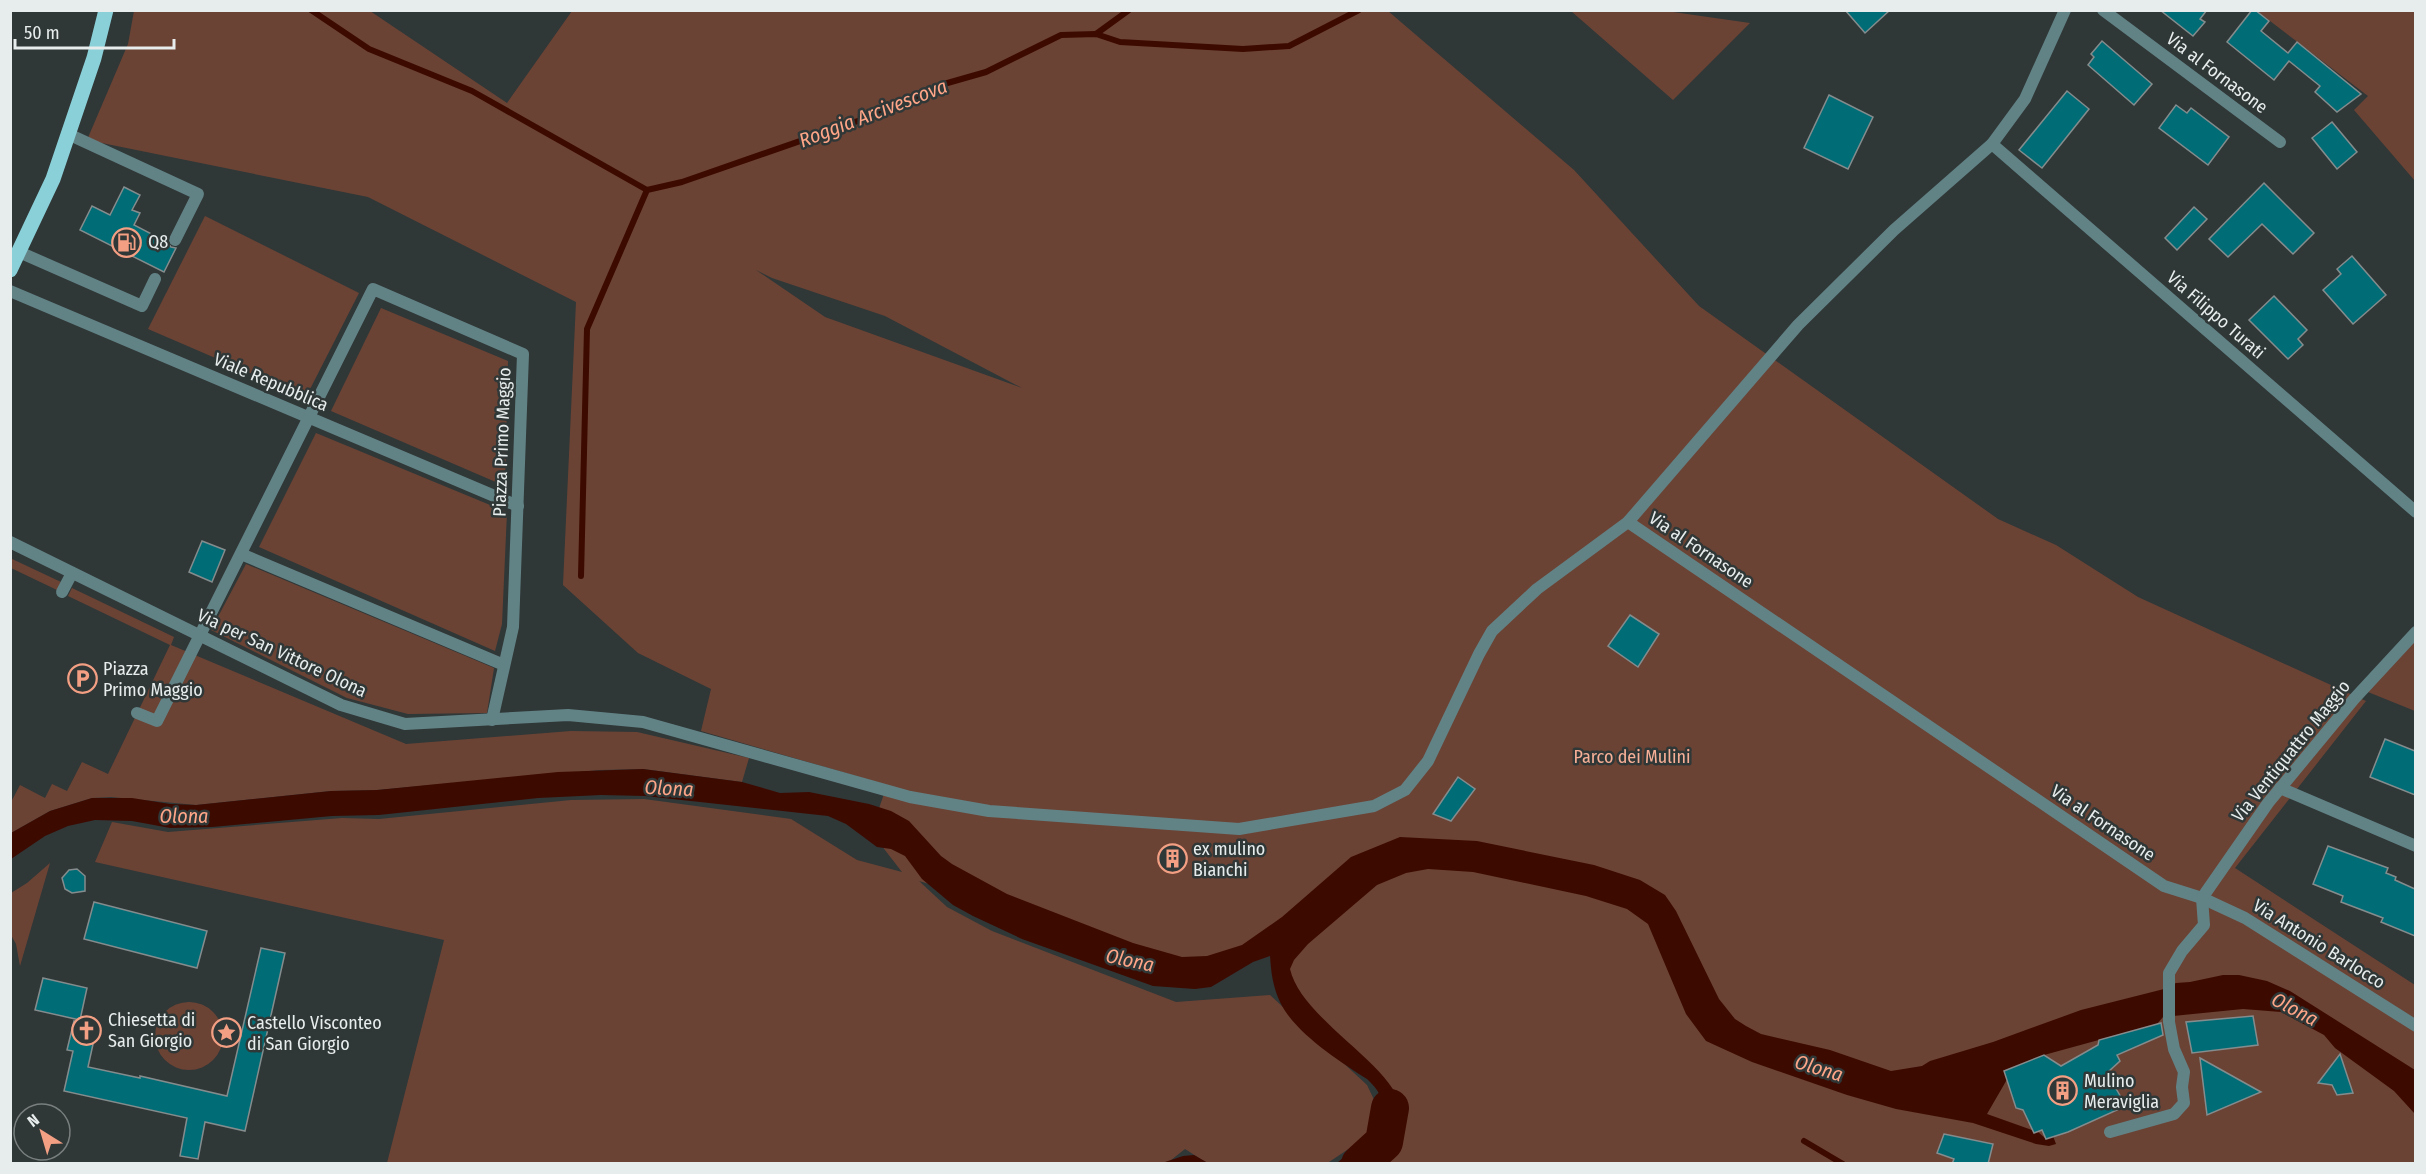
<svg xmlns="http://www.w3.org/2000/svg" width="2426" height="1174" font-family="'Fira Sans Condensed',sans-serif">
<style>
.green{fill:#6b4335;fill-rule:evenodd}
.water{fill:#3d0a00}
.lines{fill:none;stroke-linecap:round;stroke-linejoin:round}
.stream{stroke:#3d0a00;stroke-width:6}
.river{stroke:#3d0a00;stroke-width:38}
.building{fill:#006d76;stroke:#848c8d;stroke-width:1.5}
.service{stroke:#628386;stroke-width:12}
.minor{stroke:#628386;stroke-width:12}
.primary{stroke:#8ad0d8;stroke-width:15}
.labels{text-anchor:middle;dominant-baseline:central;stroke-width:5;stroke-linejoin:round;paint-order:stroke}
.street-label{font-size:18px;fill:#e7ecec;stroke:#303737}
.poi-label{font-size:18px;fill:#e7ecec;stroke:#303737;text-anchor:start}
.park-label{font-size:18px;fill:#f7b097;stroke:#303737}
.water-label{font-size:20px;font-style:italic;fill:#ffa688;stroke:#303737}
</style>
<rect width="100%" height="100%" fill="#303737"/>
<g class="green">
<path d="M134,11H370L507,103L572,11H1388L1574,170L1699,306L1998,519L2056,545L2138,597L2366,701L2235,868L2415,985V1163H1348L1358,1156L1384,1115L1381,1090L1292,1002L1275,952L1147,981L1018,910L919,881L947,907L992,931L1176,1002L1270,995L1367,1085L1378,1108L1368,1136L1326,1164L1207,1163L1185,1149L1166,1164L387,1163L444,940L95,862L112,822L168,832L342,818L379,819L571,800L644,799L791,819L857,860L902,872L871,832L887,785L701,731L711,689L638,653L563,585L576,302L368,197L87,140L128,44ZM756,270L772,278L885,316L1022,388L825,317Z"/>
<polygon points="1571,11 1666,11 1750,23 1673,100"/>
<polygon points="2257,11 2415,11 2415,181 2354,110 2368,96"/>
<polygon points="205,216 359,293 306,397 148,329"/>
<polygon points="381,308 508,361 505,486 331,411"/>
<polygon points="316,433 507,512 502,624 495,651 259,547"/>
<polygon points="10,558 61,582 57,590 11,568"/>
<polygon points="246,564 494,668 487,713 408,714 347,698 211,630"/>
<polygon points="72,588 174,637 171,645 406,744 571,731 637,732 749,758 742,782 643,769 600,770 377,790 331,791 196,805 111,797 92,798 50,811 11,833 10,804 20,785 45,798 52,784 67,791 82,762 108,774 170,645 68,596"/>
<polygon points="2415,633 2415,711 2363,690"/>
<polygon points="50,863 20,966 16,944 11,935 11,893 27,883"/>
<circle cx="189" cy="1036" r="34"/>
</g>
<g class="water">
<path d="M643,769L742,782L780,793L809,792L869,804L891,811L909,821L941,856L952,864L1007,894L1133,943L1182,957L1207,956L1242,945L1282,917L1351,857L1400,837L1477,841L1594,865L1640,880L1665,895L1676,911L1719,999L1735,1019L1746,1026L1761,1034L1830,1050L1891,1071L1922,1066L1930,1061L1993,1042L2081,1010L2164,989L2176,983L2190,982L2223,975H2239L2267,981L2290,991L2415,1070V1114L2394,1091L2335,1048L2324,1035L2281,1012L2243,1009L2163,1017L2157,1024L2044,1055L2011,1068L2009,1076L1987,1114L2032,1130L2034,1133L2037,1131L2046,1139L2053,1136L2056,1144L2049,1146L2036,1144L1973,1123L1896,1109L1847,1095L1752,1062L1706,1041L1686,1014L1648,924L1627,909L1586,896L1473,872L1428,869L1406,873L1377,885L1308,944L1294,960L1290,969C1302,1022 1403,1069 1401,1114C1401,1123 1391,1134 1385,1141C1379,1148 1365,1162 1356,1163C1350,1165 1343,1163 1337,1163C1364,1141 1407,1115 1367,1079C1340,1062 1294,1032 1280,1002C1273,987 1271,972 1270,956L1253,962L1211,987L1195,989L1153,986L1022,939L973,916L953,905L922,879L905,856L891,849L877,847L846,824L828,816L645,796L601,795L538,798L379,815L332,816L212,827L170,828L132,821L95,820L68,826L45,836L11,859V833L50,811L92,798H132L170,804L196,805L331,791L377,790L558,772Z"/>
<polygon points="1194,1155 1208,1163 1162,1163 1183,1156"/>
</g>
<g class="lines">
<g class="stream">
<polyline points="311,10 369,49 472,91 647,190"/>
<polyline points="1096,34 1129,10"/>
<polyline points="581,576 587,329 647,190 682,182 901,106 944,84 986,72 1061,35 1096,34 1120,42 1243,49 1289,46 1359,10"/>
<polyline points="1804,1141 1843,1164"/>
</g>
<polyline class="river" points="1360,1164 1384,1142 1390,1108"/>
</g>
<g class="building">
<polygon points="1845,10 1890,10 1865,33"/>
<polygon points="2160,10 2207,10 2200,19 2205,22 2193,36"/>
<polygon points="2252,10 2255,10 2269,21 2261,31 2288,53 2297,42 2361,94 2337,112 2315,92 2320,86 2289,61 2274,80 2227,42"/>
<polygon points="2102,41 2152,84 2134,105 2088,65 2094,57 2091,54"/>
<polygon points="2067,91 2089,109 2042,168 2019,150"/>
<polygon points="1829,95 1873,117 1848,169 1804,148"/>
<polygon points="2176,105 2187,113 2191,108 2229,137 2208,165 2159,128"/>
<polygon points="2332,122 2357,152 2337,169 2312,138"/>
<polygon points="2264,183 2314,233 2293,254 2262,224 2228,257 2209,239"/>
<polygon points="124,187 140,195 132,210 140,213 134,225 167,242 171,247 176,248 164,272 80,230 92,206 110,215"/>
<polygon points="2194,207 2207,219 2177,250 2165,238"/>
<polygon points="2352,256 2386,295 2353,324 2323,290 2341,274 2337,269"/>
<polygon points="2274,296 2307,330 2298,339 2303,345 2288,359 2249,320"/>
<polygon points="202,541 225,550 212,582 189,572"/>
<polygon points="1630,615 1659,634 1638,667 1608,646"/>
<polygon points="2385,739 2415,751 2415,795 2370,777"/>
<polygon points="1458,777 1475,789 1451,821 1433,814"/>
<polygon points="2328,846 2388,868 2386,873 2396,877 2395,880 2415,889 2415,936 2381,922 2383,918 2341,902 2343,896 2313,884"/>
<polygon points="77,869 85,876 85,891 72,893 65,889 62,878 69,870"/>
<polygon points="94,902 207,931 197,968 84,939"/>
<polygon points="261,948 285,953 245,1131 205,1122 198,1159 180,1156 187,1118 64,1091 73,1051 67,1050 74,1021 97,1026 88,1067 140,1078 140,1076 227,1096"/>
<polygon points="43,978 87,988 80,1020 35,1010"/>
<polygon points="2253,1016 2258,1045 2192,1053 2186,1022"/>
<polygon points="2161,1023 2163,1035 2117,1055 2120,1061 2107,1073 2126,1106 2068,1132 2046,1139 2042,1130 2034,1133 2023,1110 2016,1108 2004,1071 2044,1055 2061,1066 2098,1045 2099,1040"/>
<polygon points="2340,1054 2353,1093 2337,1095 2332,1085 2318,1083"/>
<polygon points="2200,1058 2261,1092 2207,1115"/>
<polygon points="1944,1134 1993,1144 1988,1164 1952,1164 1954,1159 1937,1153"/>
</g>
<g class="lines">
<g class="service">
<polyline points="68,134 198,194 175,240"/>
<polyline points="19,252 142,306 155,279"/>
<polyline points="10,291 518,506"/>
<polyline points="241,554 504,665"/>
<polyline points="62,592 72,573"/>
<polyline points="137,713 157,721 373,289 523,354 513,627 492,720"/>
<polyline points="2280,788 2416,846"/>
</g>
<g class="minor">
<polyline points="2103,10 2280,142"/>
<polyline points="1992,144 2416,512"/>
<polyline points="1628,522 2164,886 2202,898 2245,918 2416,1026"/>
<polyline points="10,542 341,705 405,724 568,715 643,722 910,797 989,811 1239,829 1374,806 1405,790 1428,761 1479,654 1492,631 1537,589 1628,522 1798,325 1894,230 1992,144 2025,99 2065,10"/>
<polyline points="2202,898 2268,803 2354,699 2416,632"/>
<polyline points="2110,1132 2174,1114 2184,1103 2182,1087 2184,1072 2174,1049 2169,1022 2169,973 2182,951 2204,925 2202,898"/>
</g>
<polyline class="primary" points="10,270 53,179 94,58 106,10"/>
</g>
<defs>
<symbol id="fuel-ring" viewBox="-11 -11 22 22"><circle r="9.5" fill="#303737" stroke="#f39f83" stroke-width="1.5"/><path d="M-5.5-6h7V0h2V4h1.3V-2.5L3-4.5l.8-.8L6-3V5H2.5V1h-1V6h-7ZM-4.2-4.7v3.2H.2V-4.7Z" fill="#f39f83"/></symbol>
<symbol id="parking-ring" viewBox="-11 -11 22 22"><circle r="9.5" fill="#303737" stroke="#f39f83" stroke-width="1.5"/><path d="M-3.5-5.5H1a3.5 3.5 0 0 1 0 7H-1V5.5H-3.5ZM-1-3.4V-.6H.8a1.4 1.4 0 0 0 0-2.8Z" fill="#f39f83"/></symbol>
<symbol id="building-ring" viewBox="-11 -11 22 22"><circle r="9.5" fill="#303737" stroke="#f39f83" stroke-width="1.5"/><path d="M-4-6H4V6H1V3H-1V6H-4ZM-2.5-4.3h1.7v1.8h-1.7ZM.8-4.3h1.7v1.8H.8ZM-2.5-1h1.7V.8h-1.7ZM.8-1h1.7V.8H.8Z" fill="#f39f83"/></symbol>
<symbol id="church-ring" viewBox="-11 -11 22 22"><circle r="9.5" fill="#303737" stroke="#f39f83" stroke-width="1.5"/><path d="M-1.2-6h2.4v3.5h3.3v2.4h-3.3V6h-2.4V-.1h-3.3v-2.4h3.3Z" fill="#f39f83"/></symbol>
<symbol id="sight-ring" viewBox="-11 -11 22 22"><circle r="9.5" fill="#303737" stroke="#f39f83" stroke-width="1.5"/><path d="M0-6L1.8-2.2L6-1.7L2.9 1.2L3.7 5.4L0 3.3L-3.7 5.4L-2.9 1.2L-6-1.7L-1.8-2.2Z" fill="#f39f83"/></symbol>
</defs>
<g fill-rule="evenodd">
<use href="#fuel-ring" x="110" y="226" width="33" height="33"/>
<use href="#parking-ring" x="66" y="662" width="33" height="33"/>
<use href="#building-ring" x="1156" y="842" width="33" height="33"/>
<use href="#church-ring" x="70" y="1014" width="33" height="33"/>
<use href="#sight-ring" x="210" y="1016" width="33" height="33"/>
<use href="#building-ring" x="2046" y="1074" width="33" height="33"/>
</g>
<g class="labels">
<g class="street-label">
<text transform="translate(2217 73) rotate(37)">Via al Fornasone</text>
<text transform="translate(2216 315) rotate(41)">Via Filippo Turati</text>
<text transform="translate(271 382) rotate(23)">Viale Repubblica</text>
<text transform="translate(502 442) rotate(-88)">Piazza Primo Maggio</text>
<text transform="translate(1701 550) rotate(34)">Via al Fornasone</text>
<text transform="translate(282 653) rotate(25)">Via per San Vittore Olona</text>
<text transform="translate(2291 751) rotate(-51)">Via Ventiquattro Maggio</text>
<text transform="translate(2103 823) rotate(34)">Via al Fornasone</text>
<text transform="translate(2319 944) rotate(32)">Via Antonio Barlocco</text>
</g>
<g class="poi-label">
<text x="148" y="242">Q8</text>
<text x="103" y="669">Piazza<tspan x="103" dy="21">Primo Maggio</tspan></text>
<text x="1193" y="849">ex mulino<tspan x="1193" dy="21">Bianchi</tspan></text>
<text x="108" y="1020">Chiesetta di<tspan x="108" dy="21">San Giorgio</tspan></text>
<text x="247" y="1023">Castello Visconteo<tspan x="247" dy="21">di San Giorgio</tspan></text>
<text x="2084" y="1081">Mulino<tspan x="2084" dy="21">Meraviglia</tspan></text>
</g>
<g class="park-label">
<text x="1632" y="757">Parco dei Mulini</text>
</g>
<g class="water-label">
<text transform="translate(873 113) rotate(-21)">Roggia Arcivescova</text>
<text transform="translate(669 788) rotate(3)">Olona</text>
<text x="184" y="816">Olona</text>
<text transform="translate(1130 960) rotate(12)">Olona</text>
<text transform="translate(2295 1009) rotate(28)">Olona</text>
<text transform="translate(1819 1068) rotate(17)">Olona</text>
</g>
</g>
<rect width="2426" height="1174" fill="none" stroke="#e7ecec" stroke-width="24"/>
<g transform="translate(42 1132) rotate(323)"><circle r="28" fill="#303737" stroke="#797f7f" stroke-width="1.5"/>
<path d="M0-4.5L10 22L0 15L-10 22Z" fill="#f39f83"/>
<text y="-9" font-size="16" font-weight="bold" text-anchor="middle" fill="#e7ecec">N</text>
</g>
<path d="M15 39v9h159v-9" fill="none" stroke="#e7ecec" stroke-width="3"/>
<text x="24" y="39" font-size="18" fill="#e7ecec" stroke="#303737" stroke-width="4.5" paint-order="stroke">50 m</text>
</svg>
